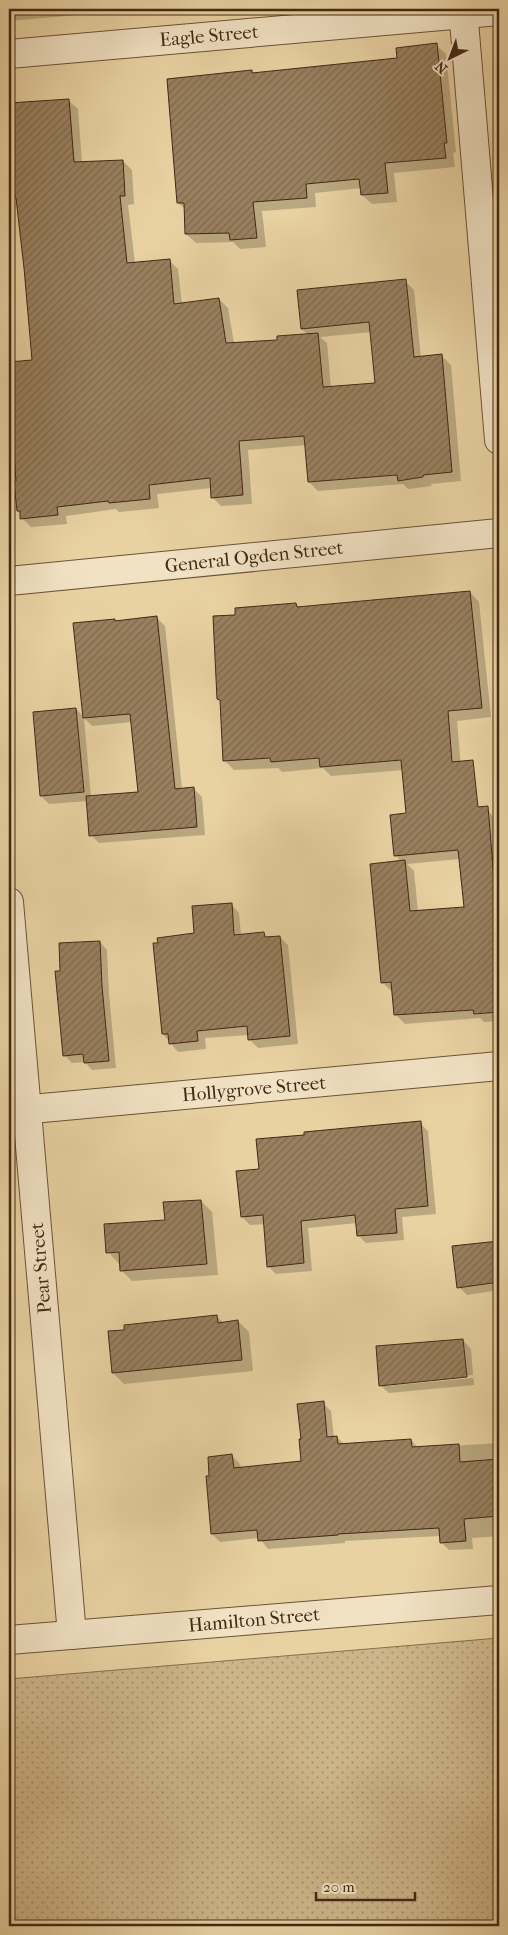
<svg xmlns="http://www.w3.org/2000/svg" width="508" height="1935" font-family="'IM FELL French Canon',serif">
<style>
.grass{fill:url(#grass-dots);stroke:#886e50}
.shadow{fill:#0003;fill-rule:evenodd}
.building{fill:url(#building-hatch);stroke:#432816}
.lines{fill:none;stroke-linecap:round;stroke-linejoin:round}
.minor-casing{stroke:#6c5239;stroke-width:30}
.minor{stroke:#f1e2c3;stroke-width:28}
.labels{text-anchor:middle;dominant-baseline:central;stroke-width:4;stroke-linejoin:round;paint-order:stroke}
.street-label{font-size:19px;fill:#432816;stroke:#f1e2c3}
</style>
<defs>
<pattern id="grass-dots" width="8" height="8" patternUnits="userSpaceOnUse" patternTransform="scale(1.25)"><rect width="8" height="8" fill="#cdb58a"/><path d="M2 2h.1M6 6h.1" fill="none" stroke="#a89370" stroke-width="1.8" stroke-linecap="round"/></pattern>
<pattern id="building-hatch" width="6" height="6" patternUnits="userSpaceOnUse" patternTransform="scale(1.25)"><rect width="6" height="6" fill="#99805f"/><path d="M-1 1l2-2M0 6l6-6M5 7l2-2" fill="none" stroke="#7e694d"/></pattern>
</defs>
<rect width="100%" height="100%" fill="#e9d2a2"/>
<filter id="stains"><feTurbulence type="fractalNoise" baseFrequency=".004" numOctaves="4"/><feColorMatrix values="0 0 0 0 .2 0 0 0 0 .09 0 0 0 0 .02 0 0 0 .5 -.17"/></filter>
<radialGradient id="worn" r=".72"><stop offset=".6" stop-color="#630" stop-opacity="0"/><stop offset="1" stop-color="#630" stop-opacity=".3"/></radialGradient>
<polygon class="grass" points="499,1638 499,1926 9,1926 9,1679"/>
<g class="shadow">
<polygon points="9,9 99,9 99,13 9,21"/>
<polygon points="436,45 446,54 456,152 453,153 455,167 394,173 397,202 372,204 362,195 362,188 315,193 316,207 262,211 266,247 240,249 233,242 196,243 186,234 186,210 178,203 252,71 254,74 398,59"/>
<path d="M68,100L78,109L82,163L123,161L132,170L134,204L128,205L135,263L169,260L178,269L182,304L219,299L228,308L234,343L278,341L308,335L302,329L405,281L414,290L421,358L442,356L451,365L461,481L431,484L432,486L408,489L403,484L318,491L309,482L306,445L248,450L252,504L221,506L212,497V488L157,494L159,508L119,512L116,509L66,516L67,524L31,527L22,518L21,514L18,511V483L34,361L9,105ZM371,332L376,384L331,388L327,343L320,337Z"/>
<polygon points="470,592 479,602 491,717 457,721 462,779 403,770 331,776 323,768 282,772 278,768 234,770 224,760 221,702 219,699 236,616 296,604 300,608"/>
<path d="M157,618L165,626L182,789L193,788L202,797L205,835L99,843L91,835L88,801L49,804L41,796L76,709L84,717L114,620L116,622ZM84,718L92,726L132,722L140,793L91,797Z"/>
<path d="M487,810L496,819L499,851V1021L484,1022L480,1018L405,1024L396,1015L393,991H391L382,982L402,862L395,855ZM460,859L465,908L418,912L414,871L407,864Z"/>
<polygon points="231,904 239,913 241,935 263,933 268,938 280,937 288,945 298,1044 258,1048 250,1040 249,1035 205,1038 206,1049 178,1052 163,1034 196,935"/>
<polygon points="100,942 107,950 109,994 116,1068 92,1070 85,1062 72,1063 64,1055 61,972"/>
<polygon points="420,1123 428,1131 436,1214 402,1217 404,1240 366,1243 358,1235 357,1223 308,1228 312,1271 276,1274 268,1266 265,1224 250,1225 242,1217 260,1170 305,1136"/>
<polygon points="201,1201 212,1212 218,1275 132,1281 121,1270 121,1263 119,1264 108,1252"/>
<polygon points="499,1242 499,1290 467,1295 459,1287 453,1247"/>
<polygon points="217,1317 224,1323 238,1321 249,1332 253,1371 124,1384 113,1373"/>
<path d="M463,1340L471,1349L474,1385L389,1393L380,1385ZM473,1375V1378L386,1386V1384Z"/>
<polygon points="9,1349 12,1383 9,1384"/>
<polygon points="9,1389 12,1427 9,1427"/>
<polygon points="323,1403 331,1411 334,1437 337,1437 345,1445 411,1440 419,1448 499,1443 499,1536 472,1538 473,1549 449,1550 441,1542 440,1536 345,1541 345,1543 268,1549 259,1538 220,1542 212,1534 210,1477 232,1456 240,1464 241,1468 302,1462"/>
</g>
<g class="building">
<polygon points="437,43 447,143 444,143 446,158 385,163 388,193 361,195 359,179 306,184 307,198 253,202 257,238 230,240 229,233 185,234 184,203 177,203 167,79 252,70 252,73 397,58 396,48"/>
<polygon points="69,99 74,162 123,160 125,196 120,196 127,263 170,259 174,304 219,298 226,343 277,340 277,336 318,333 323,387 375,383 369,322 301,329 297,290 406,279 414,357 442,354 452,472 423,475 423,477 398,481 397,475 308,482 304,436 239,441 243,495 211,498 210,478 149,485 150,499 109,503 108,501 57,507 58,515 20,519 20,511 17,511 14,482 16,482 13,433 14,433 9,362 32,360 24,268 16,198 15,198 9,126 9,103"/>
<polygon points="470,591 482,708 448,711 452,762 473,760 478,807 488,806 495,892 499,892 499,1012 474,1014 473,1010 394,1015 391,982 381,983 370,864 405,860 410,911 464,907 458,850 394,856 390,815 406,813 401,760 320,767 319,758 271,762 270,758 223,761 220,700 217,699 213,616 235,615 235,608 296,603 297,607"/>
<polygon points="157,616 175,789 194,787 197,827 89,836 86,796 138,792 130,714 83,718 73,623 115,619 115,621"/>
<polygon points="76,708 84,792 40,796 33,712"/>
<polygon points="232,903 234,935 264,932 265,937 280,936 290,1036 248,1040 247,1026 197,1031 198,1041 169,1044 168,1034 162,1034 153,943 158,943 157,938 194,933 192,906"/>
<polygon points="100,941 102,986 109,1061 84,1063 83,1054 63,1056 55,971 60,971 59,943"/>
<polygon points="421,1121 428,1206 395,1209 397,1233 357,1236 355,1215 301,1221 304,1263 267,1267 263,1215 241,1217 236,1171 259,1169 256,1139 304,1135 304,1132"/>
<polygon points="201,1200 207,1264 120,1271 119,1252 106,1253 104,1224 165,1220 163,1202"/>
<polygon points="499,1241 499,1282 457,1288 452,1246"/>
<polygon points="217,1315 218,1323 238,1320 242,1360 112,1373 108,1331 124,1330 124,1325"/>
<polygon points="463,1339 467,1377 379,1386 376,1346"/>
<polygon points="324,1401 327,1437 337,1436 338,1444 411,1439 412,1447 459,1444 460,1462 499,1459 499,1516 464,1519 466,1541 440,1543 439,1528 338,1534 338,1535 258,1541 257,1530 211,1534 206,1476 209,1476 208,1457 232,1454 234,1468 301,1461 299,1439 301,1439 297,1404"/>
</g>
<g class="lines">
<defs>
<g id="minor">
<polyline points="463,9 499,440"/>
<polyline points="9,54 499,11"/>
<polyline points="9,581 499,533"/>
<polyline points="9,902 72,1635"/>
<polyline points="10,1111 499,1066"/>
<polyline points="9,1640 499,1600"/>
</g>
</defs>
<use href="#minor" class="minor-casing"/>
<use href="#minor" class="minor"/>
</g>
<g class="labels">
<g class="street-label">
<text transform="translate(209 36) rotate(-5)">Eagle Street</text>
<text transform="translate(254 557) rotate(-6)">General Ogden Street</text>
<text transform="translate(254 1089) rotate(-5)">Hollygrove Street</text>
<text transform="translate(41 1268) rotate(-95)">Pear Street</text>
<text transform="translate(254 1620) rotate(-5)">Hamilton Street</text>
</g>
</g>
<rect width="508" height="1935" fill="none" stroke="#e9d2a2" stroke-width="30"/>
<rect x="10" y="10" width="488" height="1915" fill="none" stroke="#432816" stroke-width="2.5"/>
<rect x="15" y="15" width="478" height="1905" fill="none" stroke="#432816"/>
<g transform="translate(450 58) rotate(222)" stroke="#f1e2c3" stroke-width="4" paint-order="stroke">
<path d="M0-4L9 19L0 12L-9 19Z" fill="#432816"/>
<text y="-8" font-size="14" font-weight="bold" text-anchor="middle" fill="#432816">N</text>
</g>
<path d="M316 1892v8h99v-8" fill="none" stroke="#432816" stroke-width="2.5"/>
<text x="323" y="1892" font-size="15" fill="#432816" stroke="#f1e2c3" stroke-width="4" paint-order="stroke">20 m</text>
<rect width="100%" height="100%" filter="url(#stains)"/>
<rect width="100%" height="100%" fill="url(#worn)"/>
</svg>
